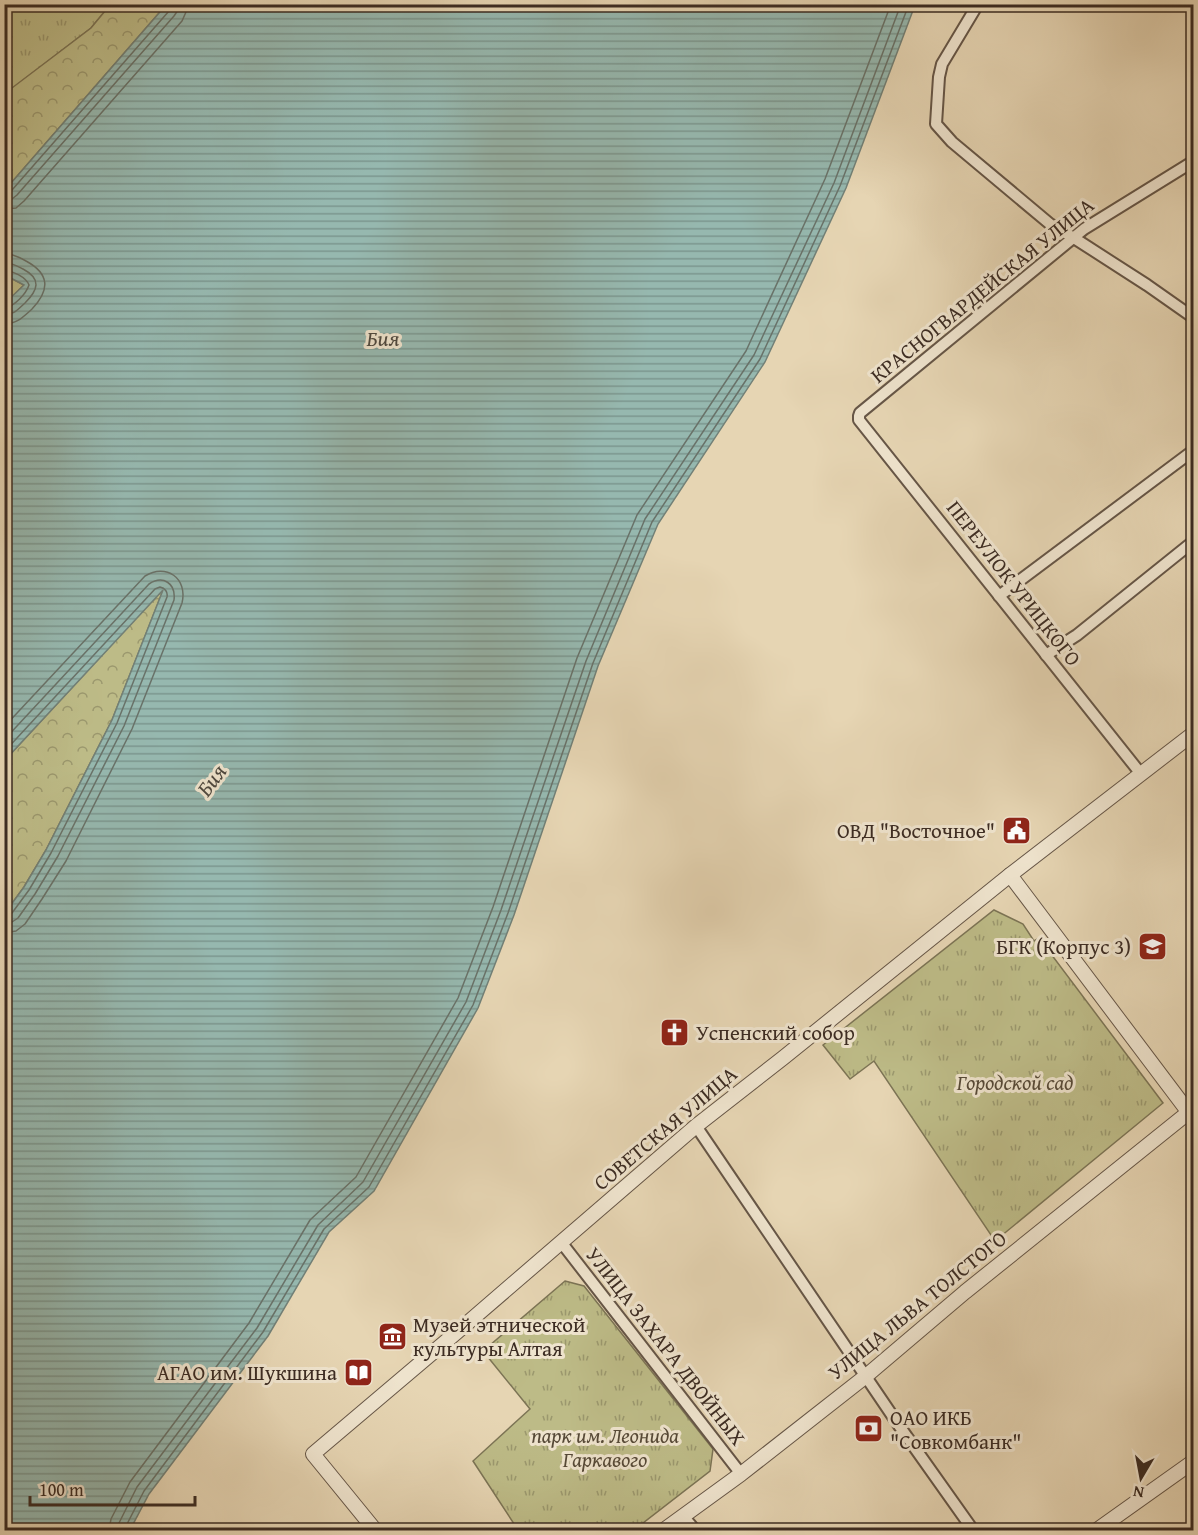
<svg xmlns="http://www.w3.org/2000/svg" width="1198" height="1535" font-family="'Gentium Book Plus',serif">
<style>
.grass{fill:url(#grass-tufts);stroke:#7c7455;stroke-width:1.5}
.forest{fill:url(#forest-crowns);stroke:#7c7455;stroke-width:1.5}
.water{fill:url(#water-rules);stroke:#728077;stroke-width:1.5}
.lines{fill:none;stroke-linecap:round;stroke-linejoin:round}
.shore{stroke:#697269;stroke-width:1.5}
.minor-casing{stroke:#665647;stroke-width:14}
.tertiary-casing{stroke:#665647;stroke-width:16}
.minor{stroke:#efe4ce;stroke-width:10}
.tertiary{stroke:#efe4ce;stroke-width:14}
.labels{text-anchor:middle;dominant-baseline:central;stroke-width:6;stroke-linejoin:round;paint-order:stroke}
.street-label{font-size:21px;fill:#3c2c23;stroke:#efe4ce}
.poi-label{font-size:21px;fill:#3c2c23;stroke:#efe4ce;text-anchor:end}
.park-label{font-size:21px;font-style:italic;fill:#564937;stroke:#efe4ce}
.water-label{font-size:22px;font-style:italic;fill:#4e483f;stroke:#efe4ce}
</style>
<defs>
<pattern id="grass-tufts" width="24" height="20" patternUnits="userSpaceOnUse" patternTransform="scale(1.5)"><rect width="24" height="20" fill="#bdbb87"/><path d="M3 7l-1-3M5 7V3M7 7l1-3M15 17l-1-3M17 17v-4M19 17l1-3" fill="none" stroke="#9b986e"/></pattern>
<pattern id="forest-crowns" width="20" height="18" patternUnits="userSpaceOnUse" patternTransform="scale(1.5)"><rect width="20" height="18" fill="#bdbb87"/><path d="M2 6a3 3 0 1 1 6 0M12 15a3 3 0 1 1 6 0" fill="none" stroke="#9b986e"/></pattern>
<pattern id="water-rules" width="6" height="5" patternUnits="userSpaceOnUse" patternTransform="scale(1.5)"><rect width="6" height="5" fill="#96b8af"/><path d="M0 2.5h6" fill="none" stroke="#7c968e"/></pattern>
</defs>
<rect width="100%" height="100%" fill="#e6d5b3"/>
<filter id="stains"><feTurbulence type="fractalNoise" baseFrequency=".00333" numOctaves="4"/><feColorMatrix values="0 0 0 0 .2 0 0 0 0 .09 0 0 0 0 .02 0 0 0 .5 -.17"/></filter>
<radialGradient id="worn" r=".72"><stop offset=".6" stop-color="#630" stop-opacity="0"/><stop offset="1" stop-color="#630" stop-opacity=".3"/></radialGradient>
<g class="grass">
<polygon points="5,5 110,5 91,28 5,94"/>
<polygon points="994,910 1023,924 1034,941 1039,938 1163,1103 995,1241 874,1061 850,1079 823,1045"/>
<polygon points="565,1281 584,1286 713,1449 710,1471 634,1530 518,1530 473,1461 530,1409 483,1351"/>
</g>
<g class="forest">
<polygon points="110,5 166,5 5,190 4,94 91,28"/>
<polygon points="5,275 24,285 5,304"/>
<polygon points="164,588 112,720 46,850 24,887 5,913 5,760"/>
</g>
<polygon class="water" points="166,5 915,5 846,188 765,362 658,524 598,666 514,915 478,1008 374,1191 329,1232 268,1336 149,1494 130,1530 5,1530 5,913 24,887 46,850 112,720 163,590 5,760 4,304 24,285 5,275 5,190"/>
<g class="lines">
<g class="shore">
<polyline points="4,193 12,190 169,11 170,4"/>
<polyline points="4,200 12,199 17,195 174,16 178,10 178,4"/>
<polyline points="4,209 16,208 24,201 182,21 186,12 187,4"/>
<path d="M4,253C13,254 19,257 26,261C50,274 50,290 32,309C23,317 17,324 4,324"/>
<path d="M4,262C12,263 17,266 23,269C42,279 38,290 25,303C18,309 14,315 4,315"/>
<path d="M4,270C13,271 26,277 29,285C26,294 14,307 4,308"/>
<path d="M4,727L145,576C166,563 188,578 182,603L132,729L66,861L42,899L25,924L16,931L4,933"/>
<path d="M4,740L149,584C163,575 176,583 174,600L124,726L58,856L35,894L18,918L12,922L4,924"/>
<path d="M4,752L155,589L160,587C165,588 168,592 167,597L117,723L51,853L29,890L12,913L9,916H4"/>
<polyline points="109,1530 111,1519 130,1482 249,1323 310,1220 356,1177 458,998 493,907 577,658 637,515 746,351 825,179 891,4"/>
<polyline points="118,1530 119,1523 137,1487 257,1328 318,1225 363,1182 466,1002 501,910 586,661 645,519 754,355 834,183 901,4"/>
<polyline points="125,1530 126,1526 144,1491 263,1332 324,1229 369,1187 473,1005 508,913 593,663 652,522 760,359 840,186 909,4"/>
</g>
<defs>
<g id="minor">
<polyline points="978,4 942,64 939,77 936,124 952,142 1050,224 1074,238 1147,285 1194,318"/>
<polyline points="999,596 1194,450"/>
<polyline points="1046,655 1077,635 1194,541"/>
<polyline points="1141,774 859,420 859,416 860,413 1084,229 1194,161"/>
<polyline points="696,1126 900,1427 973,1530"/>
<polyline points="561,1242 741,1474"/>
<polyline points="683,1516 695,1530"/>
</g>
<g id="tertiary">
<polyline points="1010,875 1193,1118"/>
<polyline points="375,1530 313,1454 457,1332 696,1126 783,1058 1010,875 1194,733"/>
<polyline points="664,1530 741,1474 866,1376 965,1292 1194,1108"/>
<polyline points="1097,1530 1194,1461"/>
</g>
</defs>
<use href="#minor" class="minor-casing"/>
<use href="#tertiary" class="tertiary-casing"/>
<use href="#minor" class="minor"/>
<use href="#tertiary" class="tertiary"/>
</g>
<defs>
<symbol id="civic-square" viewBox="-11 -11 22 22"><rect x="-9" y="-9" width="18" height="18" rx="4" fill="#8f2418" stroke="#efe4ce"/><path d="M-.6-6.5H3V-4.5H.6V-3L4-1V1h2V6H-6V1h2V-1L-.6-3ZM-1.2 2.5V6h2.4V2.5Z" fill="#fff"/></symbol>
<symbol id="university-square" viewBox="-11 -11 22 22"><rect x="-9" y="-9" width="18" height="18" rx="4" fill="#8f2418" stroke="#efe4ce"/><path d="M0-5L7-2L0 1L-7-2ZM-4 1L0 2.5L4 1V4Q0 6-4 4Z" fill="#fff"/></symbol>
<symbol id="church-square" viewBox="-11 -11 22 22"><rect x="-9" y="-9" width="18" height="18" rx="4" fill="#8f2418" stroke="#efe4ce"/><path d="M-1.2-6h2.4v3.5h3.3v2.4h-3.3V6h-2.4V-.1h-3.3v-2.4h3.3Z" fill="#fff"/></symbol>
<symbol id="museum-square" viewBox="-11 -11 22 22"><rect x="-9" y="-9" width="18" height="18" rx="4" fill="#8f2418" stroke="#efe4ce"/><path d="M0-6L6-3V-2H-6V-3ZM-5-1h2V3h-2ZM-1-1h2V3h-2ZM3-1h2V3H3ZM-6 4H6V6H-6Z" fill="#fff"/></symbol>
<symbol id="library-square" viewBox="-11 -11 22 22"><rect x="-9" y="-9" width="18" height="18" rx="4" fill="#8f2418" stroke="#efe4ce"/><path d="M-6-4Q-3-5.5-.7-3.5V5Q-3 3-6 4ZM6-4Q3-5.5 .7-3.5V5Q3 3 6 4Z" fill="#fff"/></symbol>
<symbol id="bank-square" viewBox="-11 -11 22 22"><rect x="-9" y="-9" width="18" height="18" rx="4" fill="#8f2418" stroke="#efe4ce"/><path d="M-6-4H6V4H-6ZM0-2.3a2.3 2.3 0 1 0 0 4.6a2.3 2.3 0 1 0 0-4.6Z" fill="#fff"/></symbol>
</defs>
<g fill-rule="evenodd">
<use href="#civic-square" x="1000" y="814" width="33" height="33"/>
<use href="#university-square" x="1136" y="930" width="33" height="33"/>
<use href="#church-square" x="658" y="1016" width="33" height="33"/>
<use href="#museum-square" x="376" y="1320" width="33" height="33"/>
<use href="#library-square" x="342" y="1356" width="33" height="33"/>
<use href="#bank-square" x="852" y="1412" width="33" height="33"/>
</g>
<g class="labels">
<g class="street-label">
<text transform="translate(982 290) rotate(-39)">КРАСНОГВАРДЕЙСКАЯ УЛИЦА</text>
<text transform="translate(1014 583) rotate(52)">ПЕРЕУЛОК УРИЦКОГО</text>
<text transform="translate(665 1128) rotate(-40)">СОВЕТСКАЯ УЛИЦА</text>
<text transform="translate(917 1305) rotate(-39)">УЛИЦА ЛЬВА ТОЛСТОГО</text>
<text transform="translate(666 1346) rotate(52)">УЛИЦА ЗАХАРА ДВОЙНЫХ</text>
</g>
<g class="poi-label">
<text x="995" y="830">ОВД "Восточное"</text>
<text x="1131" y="946">БГК (Корпус 3)</text>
<text x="696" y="1032" text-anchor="start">Успенский собор</text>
<text x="413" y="1324" text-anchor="start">Музей этнической<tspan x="413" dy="24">культуры Алтая</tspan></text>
<text x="337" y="1372">АГАО им. Шукшина</text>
<text x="890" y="1417" text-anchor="start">ОАО ИКБ<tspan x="890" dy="24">"Совкомбанк"</tspan></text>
</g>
<g class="park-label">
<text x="1015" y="1082">Городской сад</text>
<text x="605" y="1435">парк им. Леонида<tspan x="605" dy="24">Гаркавого</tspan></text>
</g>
<g class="water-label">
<text x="383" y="338">Бия</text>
<text transform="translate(211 780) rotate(-54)">Бия</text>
</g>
</g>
<rect width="1198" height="1535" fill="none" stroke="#e6d5b3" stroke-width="24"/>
<rect x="6" y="6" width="1186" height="1523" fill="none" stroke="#3c2c23" stroke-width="3"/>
<rect x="12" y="12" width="1174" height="1511" fill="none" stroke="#3c2c23" stroke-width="1.5"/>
<g transform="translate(1141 1478) rotate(190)" stroke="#efe4ce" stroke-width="4.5" paint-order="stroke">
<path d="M0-4.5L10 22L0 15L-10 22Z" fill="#3c2c23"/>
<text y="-9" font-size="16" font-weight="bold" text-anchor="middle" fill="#3c2c23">N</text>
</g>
<path d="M30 1496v9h165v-9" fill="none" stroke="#3c2c23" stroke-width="3"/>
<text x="39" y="1496" font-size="18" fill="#3c2c23" stroke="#efe4ce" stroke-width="4.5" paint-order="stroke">100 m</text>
<rect width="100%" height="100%" filter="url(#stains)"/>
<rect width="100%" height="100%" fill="url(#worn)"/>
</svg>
